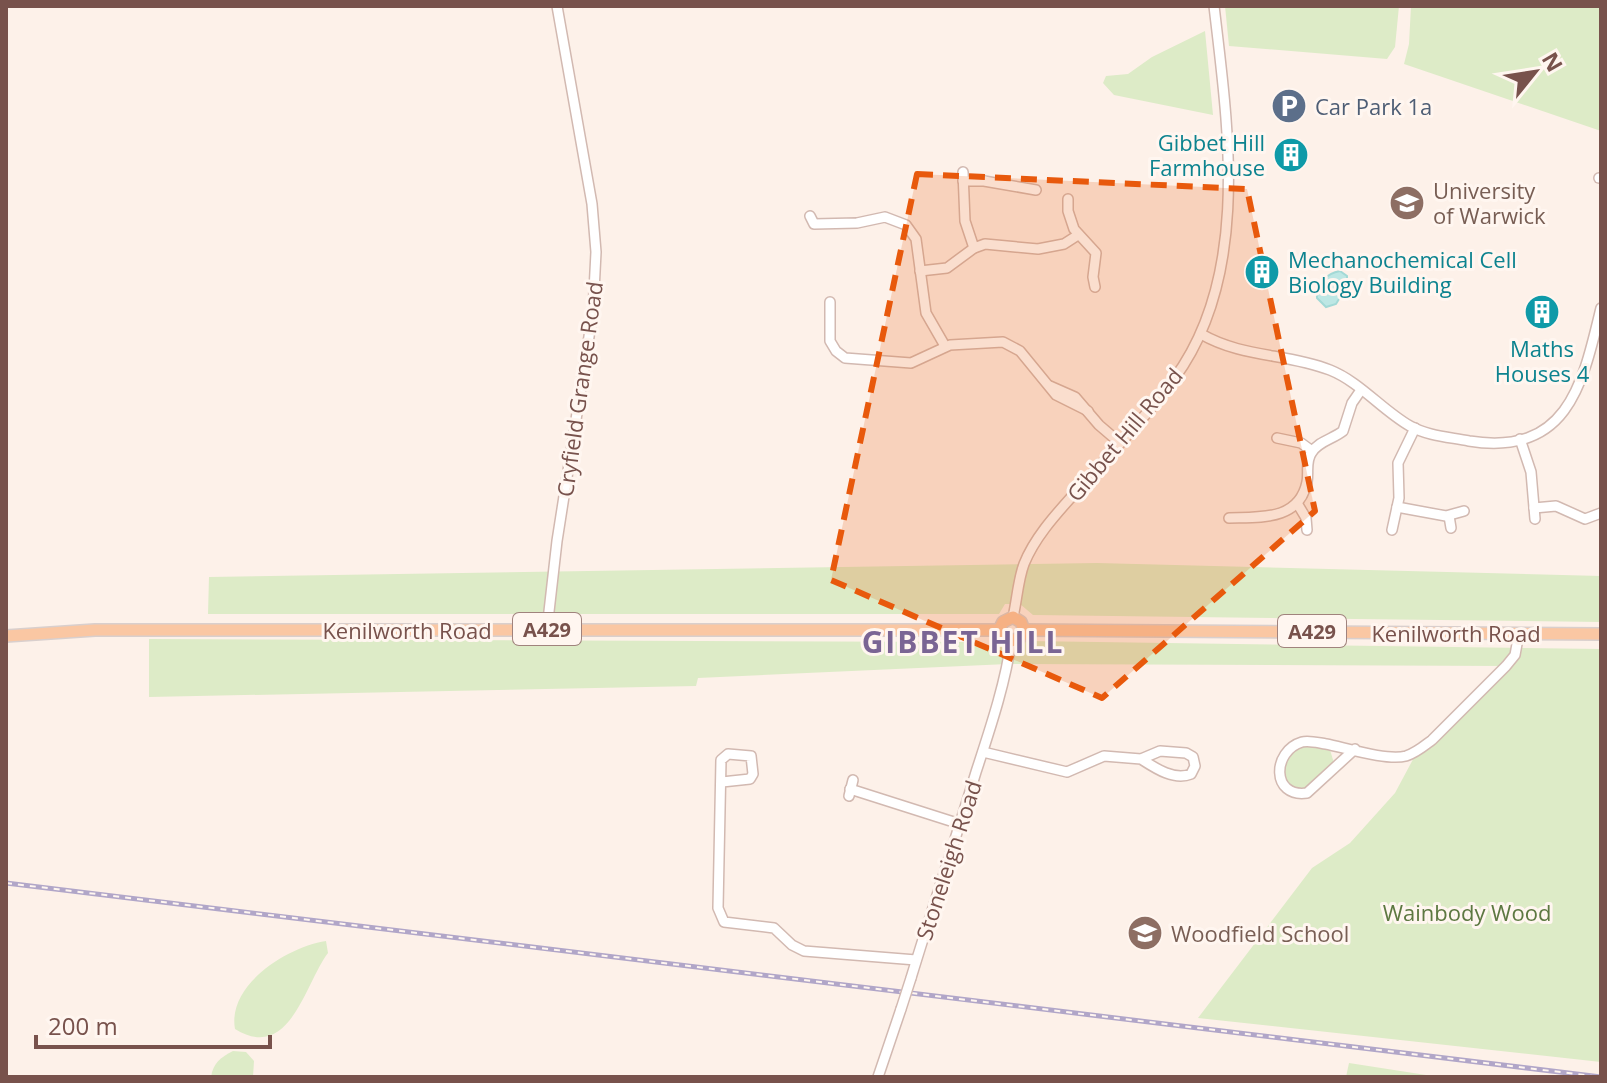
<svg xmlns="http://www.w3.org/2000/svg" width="1607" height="1083" font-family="'Open Sans',sans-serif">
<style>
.green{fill:#ddebc7}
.water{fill:#bde7e4;stroke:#a3d9d6;stroke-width:2}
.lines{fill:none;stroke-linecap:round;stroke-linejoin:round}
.minor-casing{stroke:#d2b9b1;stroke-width:12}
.major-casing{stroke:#d9cfcd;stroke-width:14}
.minor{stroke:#fff;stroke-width:9}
.major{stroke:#fac7a3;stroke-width:11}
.rail-casing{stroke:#b1a6c8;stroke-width:5}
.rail{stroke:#fff6f0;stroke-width:2;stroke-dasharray:6;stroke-linecap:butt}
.minor-bridge-casing{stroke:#d2b9b1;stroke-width:12;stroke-linecap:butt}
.minor-bridge{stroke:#fff;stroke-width:9}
.marked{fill:#e8590c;fill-opacity:0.2;stroke:#e8590c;stroke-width:6;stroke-dasharray:16 10;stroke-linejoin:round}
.labels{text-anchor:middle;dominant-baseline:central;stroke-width:6;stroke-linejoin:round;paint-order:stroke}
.shield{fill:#fff6f0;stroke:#a0837d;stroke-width:2}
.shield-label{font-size:20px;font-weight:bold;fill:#78524c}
.service-label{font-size:22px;fill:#4e5e75;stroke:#fff6f0;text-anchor:start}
.culture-label{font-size:22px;fill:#0d838f;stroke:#fff6f0;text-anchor:end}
.education-label{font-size:22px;fill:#785e54;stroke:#fff6f0;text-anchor:start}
.street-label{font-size:22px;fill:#78524c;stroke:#fff6f0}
.park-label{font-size:22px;fill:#5d7841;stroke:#fff6f0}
.district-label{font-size:30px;font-weight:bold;letter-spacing:2px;fill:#7a6594;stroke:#fff6f0}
</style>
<rect width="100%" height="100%" fill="#fdf1e9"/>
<g class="green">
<polygon points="1225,6 1399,6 1395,47 1387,59 1229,46"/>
<polygon points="1411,6 1601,6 1601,131 1404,64 1409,44"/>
<polygon points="1205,31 1213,115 1114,95 1103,83 1106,76 1128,74 1152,57"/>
<polygon points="1097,563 1601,576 1601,622 1033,615 1020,604 1005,604 999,614 208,614 209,577"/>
<polygon points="149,639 973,642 986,646 1027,641 1601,649 1601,1062 1198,1018 1312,868 1350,843 1395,793 1418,750 1505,666 1008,664 698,678 696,686 149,697"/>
<polygon points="1310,744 1330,750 1334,763 1308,789 1293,788 1284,779 1284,764 1298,747"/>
<path d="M326,941L328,953C305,983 290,1063 235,1029C227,985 287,947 326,941Z"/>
<path d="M233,1051L246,1052L254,1061L253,1077H211C213,1063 221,1057 233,1051Z"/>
<polygon points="1349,1063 1439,1077 1346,1077"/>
</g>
<path class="water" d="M1340,271L1347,276V286L1336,304L1326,307L1317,298C1315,285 1327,273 1340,271Z"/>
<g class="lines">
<defs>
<g id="minor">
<polyline points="963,172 965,221 974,248"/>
<polyline points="1599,178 1601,178"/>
<polyline points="963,181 984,181 1036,190"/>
<polyline points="1068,199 1068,211 1074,229 1096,253 1093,277 1095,287"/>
<polyline points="810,216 814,224 857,223 885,217 906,225 916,239 926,313 945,346"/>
<polyline points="920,271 947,268 974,248 985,244 1038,249 1064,244 1078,235"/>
<polyline points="830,302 830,341 836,351 845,358 911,363 950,345 1003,342 1020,351 1056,395 1088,411"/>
<path d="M1201,334C1243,358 1286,353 1330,370C1360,382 1382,410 1410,426C1428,436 1449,437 1469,441C1568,457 1583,383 1601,308"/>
<polyline points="1050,386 1075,397 1099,425 1120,443"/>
<polyline points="1277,438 1301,443 1312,451"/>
<polyline points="1520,439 1531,472 1535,519"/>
<polyline points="1297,503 1306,518 1307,530"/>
<polyline points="1397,507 1446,516 1464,511"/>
<polyline points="1534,508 1556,506 1585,519 1601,513"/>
<polyline points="1449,516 1451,528"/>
<path d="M1229,518C1260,517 1299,521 1307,482C1309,472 1305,461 1312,452C1319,441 1333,439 1343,431L1352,403L1361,390"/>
<polyline points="1392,530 1399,498 1398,463 1415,428"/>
<path d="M1013,617C1017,600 1018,580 1024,564C1036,534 1061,509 1082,485C1113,451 1146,417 1174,379C1251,275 1228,126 1214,6"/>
<polyline points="547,629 557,541 593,311 596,252 592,204 557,6"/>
<path d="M1355,749L1307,793C1271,798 1272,751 1302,742C1309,740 1319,743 1326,744C1346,748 1387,761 1406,756C1416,753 1424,746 1432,740L1506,666L1515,655L1519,633"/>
<path d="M983,752L1067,772L1104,756L1141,759L1160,751L1186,753L1193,757L1195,766L1191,774C1174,781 1155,768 1141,759"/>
<polyline points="722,782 750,779 753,774 751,756 728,754 721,760 718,908 724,922 774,928 792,945 804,951 916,960"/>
<polyline points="850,789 960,824"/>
<polyline points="849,796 853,780"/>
<path d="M911,978C932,909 955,841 976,772C989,732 1006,682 1011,641"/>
<polyline points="878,1077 901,1009"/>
</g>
<g id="major">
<polyline points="999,630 1003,622 1013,617 1021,622 1024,630"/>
<polyline points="999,630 1003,637 1011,641 1020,638 1024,630"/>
<polyline points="1024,630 1601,634"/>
<polyline points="6,636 95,630 999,630"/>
</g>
</defs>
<use href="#minor" class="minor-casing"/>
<use href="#major" class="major-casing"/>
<use href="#minor" class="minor"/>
<use href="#major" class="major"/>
<defs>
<polyline id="rail" points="6,883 1601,1077"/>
</defs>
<use href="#rail" class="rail-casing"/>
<use href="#rail" class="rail"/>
<defs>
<polyline id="minor-bridge" points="901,1009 911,978"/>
</defs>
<use href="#minor-bridge" class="minor-bridge-casing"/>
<use href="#minor-bridge" class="minor-bridge"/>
</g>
<path class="marked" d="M917,174L1247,189L1315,511L1102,698L831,580Z"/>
<defs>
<symbol id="parking-disc" viewBox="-11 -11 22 22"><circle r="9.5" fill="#5c6f8a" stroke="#fff6f0"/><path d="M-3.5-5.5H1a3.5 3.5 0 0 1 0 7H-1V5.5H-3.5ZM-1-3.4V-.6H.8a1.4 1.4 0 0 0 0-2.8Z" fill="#fff"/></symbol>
<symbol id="building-disc" viewBox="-11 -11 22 22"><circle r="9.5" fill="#0f9aa8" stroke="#fff6f0"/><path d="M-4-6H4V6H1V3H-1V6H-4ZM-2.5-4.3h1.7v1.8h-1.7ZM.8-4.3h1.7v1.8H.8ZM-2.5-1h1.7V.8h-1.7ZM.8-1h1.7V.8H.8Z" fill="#fff"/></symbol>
<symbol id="university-disc" viewBox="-11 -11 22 22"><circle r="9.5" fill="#8d6e63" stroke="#fff6f0"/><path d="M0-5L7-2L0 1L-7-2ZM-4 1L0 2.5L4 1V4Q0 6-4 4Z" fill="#fff"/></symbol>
<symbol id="school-disc" viewBox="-11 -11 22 22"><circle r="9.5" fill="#8d6e63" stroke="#fff6f0"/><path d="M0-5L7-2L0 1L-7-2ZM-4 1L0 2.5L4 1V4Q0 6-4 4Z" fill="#fff"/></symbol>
</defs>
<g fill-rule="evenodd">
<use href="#parking-disc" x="1269" y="86" width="40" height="40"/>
<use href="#building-disc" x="1271" y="135" width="40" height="40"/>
<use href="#university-disc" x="1387" y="183" width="40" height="40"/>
<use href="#building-disc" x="1242" y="252" width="40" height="40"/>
<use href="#building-disc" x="1522" y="292" width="40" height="40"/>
<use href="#school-disc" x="1125" y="913" width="40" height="40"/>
</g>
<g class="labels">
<g class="shield">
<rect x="513" y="613" width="68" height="32" rx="6"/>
<rect x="1278" y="615" width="68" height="32" rx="6"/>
</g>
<g class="shield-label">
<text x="547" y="629">A429</text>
<text x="1312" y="631">A429</text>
</g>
<g class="service-label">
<text x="1315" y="106">Car Park 1a</text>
</g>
<g class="culture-label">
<text x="1265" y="142">Gibbet Hill<tspan x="1265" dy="25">Farmhouse</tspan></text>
<text x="1288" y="259" text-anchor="start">Mechanochemical Cell<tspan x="1288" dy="25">Biology Building</tspan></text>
<text x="1542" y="348" text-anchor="middle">Maths<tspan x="1542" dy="25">Houses 4</tspan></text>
</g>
<g class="education-label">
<text x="1433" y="190">University<tspan x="1433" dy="25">of Warwick</tspan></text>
<text x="1171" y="933">Woodfield School</text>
</g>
<g class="street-label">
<text transform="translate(579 389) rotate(-82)">Cryfield Grange Road</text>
<text transform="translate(1124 434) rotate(-50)">Gibbet Hill Road</text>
<text x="407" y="630">Kenilworth Road</text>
<text x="1456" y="633">Kenilworth Road</text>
<text transform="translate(948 860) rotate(-72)">Stoneleigh Road</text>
</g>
<g class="park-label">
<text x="1467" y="912">Wainbody Wood</text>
</g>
<g class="district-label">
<text x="963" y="641">GIBBET HILL</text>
</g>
</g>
<rect width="1607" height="1083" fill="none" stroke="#78524c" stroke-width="16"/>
<g transform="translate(1535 72) rotate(60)" stroke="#fff6f0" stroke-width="6" paint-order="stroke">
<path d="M0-6L14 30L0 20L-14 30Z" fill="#78524c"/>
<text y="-12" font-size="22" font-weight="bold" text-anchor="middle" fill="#78524c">N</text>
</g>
<path d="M36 1035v12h234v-12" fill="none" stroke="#78524c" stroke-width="4"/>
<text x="48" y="1035" font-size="24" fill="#78524c" stroke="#fff6f0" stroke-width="6" paint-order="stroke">200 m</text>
</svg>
